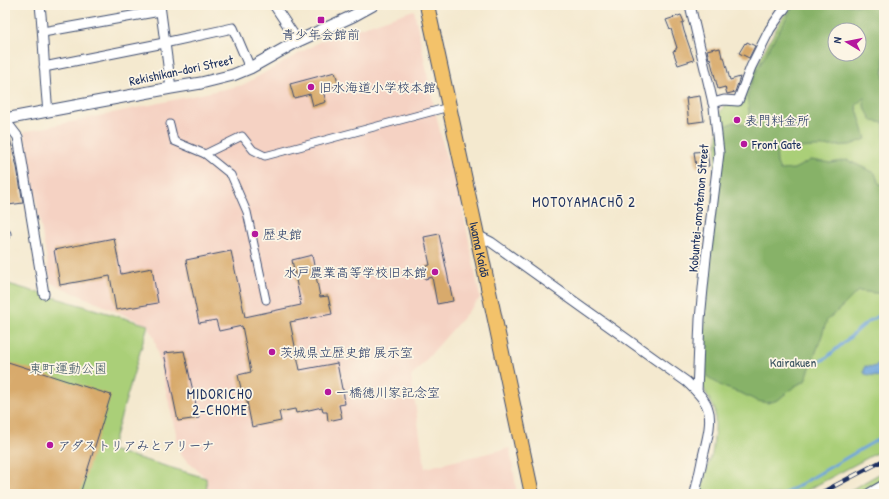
<svg xmlns="http://www.w3.org/2000/svg" width="889" height="499" font-family="'Patrick Hand','Klee One',sans-serif">
<style>
.built{fill:#f5d2c3}
.green{fill:#aacf78;stroke:#627f6b;fill-rule:evenodd}
.forest{fill:#87b268;stroke:#517063;fill-rule:evenodd}
.water{fill:#6fa5dc;stroke:#456a9d}
.lines{fill:none;stroke-linecap:round;stroke-linejoin:round}
.stream{stroke:#6fa5dc;stroke-width:3}
.building{fill:#d8aa6c}
.pedestrian-casing{stroke:#3c4b6f;stroke-width:9}
.minor-casing{stroke:#3c4b6f;stroke-width:11}
.tertiary-casing{stroke:#3c4b6f;stroke-width:13}
.primary-casing{stroke:#3c4b6f;stroke-width:16}
.pedestrian{stroke:#fff;stroke-width:7}
.minor{stroke:#fff;stroke-width:9}
.tertiary{stroke:#fff;stroke-width:11}
.primary{stroke:#f3c26a;stroke-width:14}
.rail-casing{stroke:#1b2f5e;stroke-width:4.5}
.rail{stroke:#fcf5e5;stroke-width:3;stroke-dasharray:9;stroke-linecap:butt}
.poi-dot{fill:#b5179e;stroke:#fcf5e5;stroke-width:1.5}
.labels{text-anchor:middle;dominant-baseline:central;stroke-width:3.5;stroke-linejoin:round;paint-order:stroke}
.poi-label{font-size:13px;fill:#1b2f5e;stroke:#fcf5e5;text-anchor:start}
.street-label{font-size:13px;fill:#1b2f5e;stroke:#fcf5e5}
.park-label{font-size:13px;fill:#3f5764;stroke:#fcf5e5}
.neighbourhood-label{font-size:14px;letter-spacing:1px;fill:#1b2f5e;stroke:#fcf5e5}
</style>
<rect width="100%" height="100%" fill="#fcf5e5"/>
<filter id="ink" filterUnits="userSpaceOnUse"><feTurbulence type="fractalNoise" baseFrequency=".025" numOctaves="2"/><feDisplacementMap in="SourceGraphic" scale="8" xChannelSelector="R" yChannelSelector="G"/><feConvolveMatrix kernelMatrix="1 2 1 2 8 2 1 2 1" color-interpolation-filters="sRGB"/></filter>
<filter id="wash" filterUnits="userSpaceOnUse"><feTurbulence type="fractalNoise" baseFrequency=".012" numOctaves="4" result="noise"/><feDisplacementMap in="SourceGraphic" scale="16" xChannelSelector="R" yChannelSelector="G"/><feGaussianBlur stdDeviation="0.9" result="paint"/><feColorMatrix in="noise" values="0 0 0 0 0 0 0 0 0 0 0 0 0 0 0 0 0 1.4 0 .05"/><feComposite in="paint" operator="in"/></filter>
<g filter="url(#wash)">
<rect width="100%" height="100%" fill="#f4e9cf"/>
<polygon class="built" points="414,10 433,101 445,153 458,185 480,298 411,377 425,468 510,448 517,494 207,494 206,478 181,455 154,337 148,325 51,283 24,132 243,85 321,41"/>
<g class="green">
<path d="M792,5H884V449L800,494H699L712,454L715,431V410L703,387L701,366L719,115L726,102L742,105L749,80L769,42L785,14ZM835,30H859V54H835Z"/>
<polygon points="5,283 148,325 111,450 206,478 207,494 5,494"/>
<polygon points="884,471 884,494 844,494"/>
</g>
<path class="forest" d="M794,5H884V123L872,121L864,106V97L856,106L866,139L850,145L797,148L776,147L777,163L780,170L794,169L811,160L831,163L847,160L875,173L879,184H884V294L858,291L843,306L827,320L819,344L805,381L795,386L778,400L768,403L757,401L743,394L723,387L708,377L702,364V345L709,259L725,126L734,122L747,125L751,124L747,98L751,84L757,70L774,39ZM835,30H859V54H835Z"/>
<path class="water" d="M884,344V358L883,360L882,367L884,370V378L865,374L864,372L865,366L874,367L879,363C878,355 881,350 884,344Z"/>
<g class="lines">
<g class="stream">
<polyline points="812,364 825,359 865,324 884,312"/>
<polyline points="784,494 884,436"/>
</g>
</g>
<g id="blocks">
<g class="building">
<polygon points="681,15 684,22 682,23 684,31 694,60 678,65 673,51 676,50 676,48 677,48 671,29 670,30 666,20"/>
<polygon points="747,42 755,46 749,58 739,53 745,43 746,44"/>
<polygon points="715,48 716,49 720,48 722,57 724,57 730,80 740,77 735,92 727,94 725,87 718,89 710,58 709,59 707,50"/>
<polygon points="335,72 339,85 323,90 326,102 313,106 310,94 294,98 290,84"/>
<polygon points="700,96 704,121 689,123 686,98"/>
<polygon points="5,131 9,135 17,167 23,203 8,205 5,186"/>
<polygon points="707,151 709,166 696,167 694,152"/>
<polygon points="439,234 453,301 437,304 432,277 425,279 422,267 430,265 424,237"/>
<polygon points="114,238 121,274 152,268 158,303 116,310 110,276 60,285 54,250"/>
<polygon points="231,251 245,317 301,305 292,260 312,255 320,297 328,296 332,314 290,322 300,370 337,363 342,389 343,389 345,404 339,405 342,418 328,421 327,412 323,412 322,407 296,413 295,409 279,412 281,421 252,427 245,392 242,393 238,375 251,372 242,326 219,331 216,320 199,323 186,260"/>
<polygon points="184,351 199,418 178,421 164,353"/>
<polygon points="5,361 111,395 80,494 5,494"/>
</g>
</g>
</g>
<g filter="url(#ink)">
<use href="#blocks" fill-opacity="0" stroke="#3c4b6f" stroke-width="1"/>
<g class="lines">
<defs>
<g id="pedestrian">
<polyline points="170,124 174,141 205,154"/>
<polyline points="266,300 247,212 231,175 205,154 242,136 253,150 265,156 449,107"/>
</g>
<g id="minor">
<path d="M40,5C44,40 44,76 48,111"/>
<polyline points="160,5 171,88"/>
<polyline points="274,5 298,41"/>
<polyline points="690,5 714,107 719,153 706,258 700,319 697,392"/>
<polyline points="43,32 160,11"/>
<polyline points="44,67 164,43 233,28 250,68"/>
<polyline points="713,103 724,100 738,101 751,67 770,29 787,5"/>
<polyline points="5,120 18,137 44,294"/>
<polyline points="5,234 6,234"/>
<path d="M477,235L491,242L687,382C694,389 705,398 708,409C713,423 705,446 702,461C700,472 697,483 695,494"/>
</g>
<g id="tertiary">
<polyline points="5,119 171,88 201,83 233,75 250,68 298,41 353,16 373,5"/>
<polyline points="870,494 884,486"/>
</g>
<g id="primary">
<path id="s1" d="M427,5L477,235L532,494"/>
</g>
</defs>
<use href="#pedestrian" class="pedestrian-casing"/>
<use href="#minor" class="minor-casing"/>
<use href="#tertiary" class="tertiary-casing"/>
<use href="#primary" class="primary-casing"/>
<use href="#pedestrian" class="pedestrian"/>
<use href="#minor" class="minor"/>
<use href="#tertiary" class="tertiary"/>
<use href="#primary" class="primary"/>
<defs>
<polyline id="rail" points="819,494 884,460"/>
</defs>
<use href="#rail" class="rail-casing"/>
<use href="#rail" class="rail"/>
</g>
</g>
<g class="poi-dot">
<rect x="317" y="16" width="8" height="8" rx="2"/>
<circle cx="311" cy="87" r="4"/>
<circle cx="737" cy="120" r="4"/>
<circle cx="744" cy="144" r="4"/>
<circle cx="255" cy="234" r="4"/>
<circle cx="435" cy="272" r="4"/>
<circle cx="272" cy="352" r="4"/>
<circle cx="328" cy="392" r="4"/>
<circle cx="50" cy="445" r="4"/>
</g>
<g class="labels">
<g class="poi-label">
<text x="321" y="34" text-anchor="middle">青少年会館前</text>
<text x="319" y="87">旧水海道小学校本館</text>
<text x="745" y="120">表門料金所</text>
<text x="752" y="144">Front Gate</text>
<text x="263" y="234">歴史館</text>
<text x="427" y="272" text-anchor="end">水戸農業高等学校旧本館</text>
<text x="280" y="352">茨城県立歴史館 展示室</text>
<text x="336" y="392">一橋徳川家記念室</text>
<text x="58" y="445">アダストリアみとアリーナ</text>
</g>
<g class="street-label">
<text transform="translate(181 70) rotate(-12)">Rekishikan-dori Street</text>
<text transform="translate(698 208) rotate(-85)">Kobuntei-omotemon Street</text>
<text stroke="none"><textPath href="#s1" startOffset="250">Iwama Kaidō</textPath></text>
</g>
<g class="park-label">
<text x="793" y="362">Kairakuen</text>
<text x="68" y="368">東町運動公園</text>
</g>
<g class="neighbourhood-label">
<text x="584" y="201">MOTOYAMACHŌ 2</text>
<text x="220" y="393">MIDORICHO<tspan x="220" dy="16">2-CHOME</tspan></text>
</g>
</g>
<rect width="889" height="499" fill="none" stroke="#fcf5e5" stroke-width="20"/>
<g transform="translate(847 42) rotate(280)"><circle r="19" fill="#fcf5e5" stroke="#a2a6af"/>
<path d="M0-3L7 15L0 10L-7 15Z" fill="#b5179e"/>
<text y="-6" font-size="11" font-weight="bold" text-anchor="middle" fill="#1b2f5e">N</text>
</g>
</svg>
